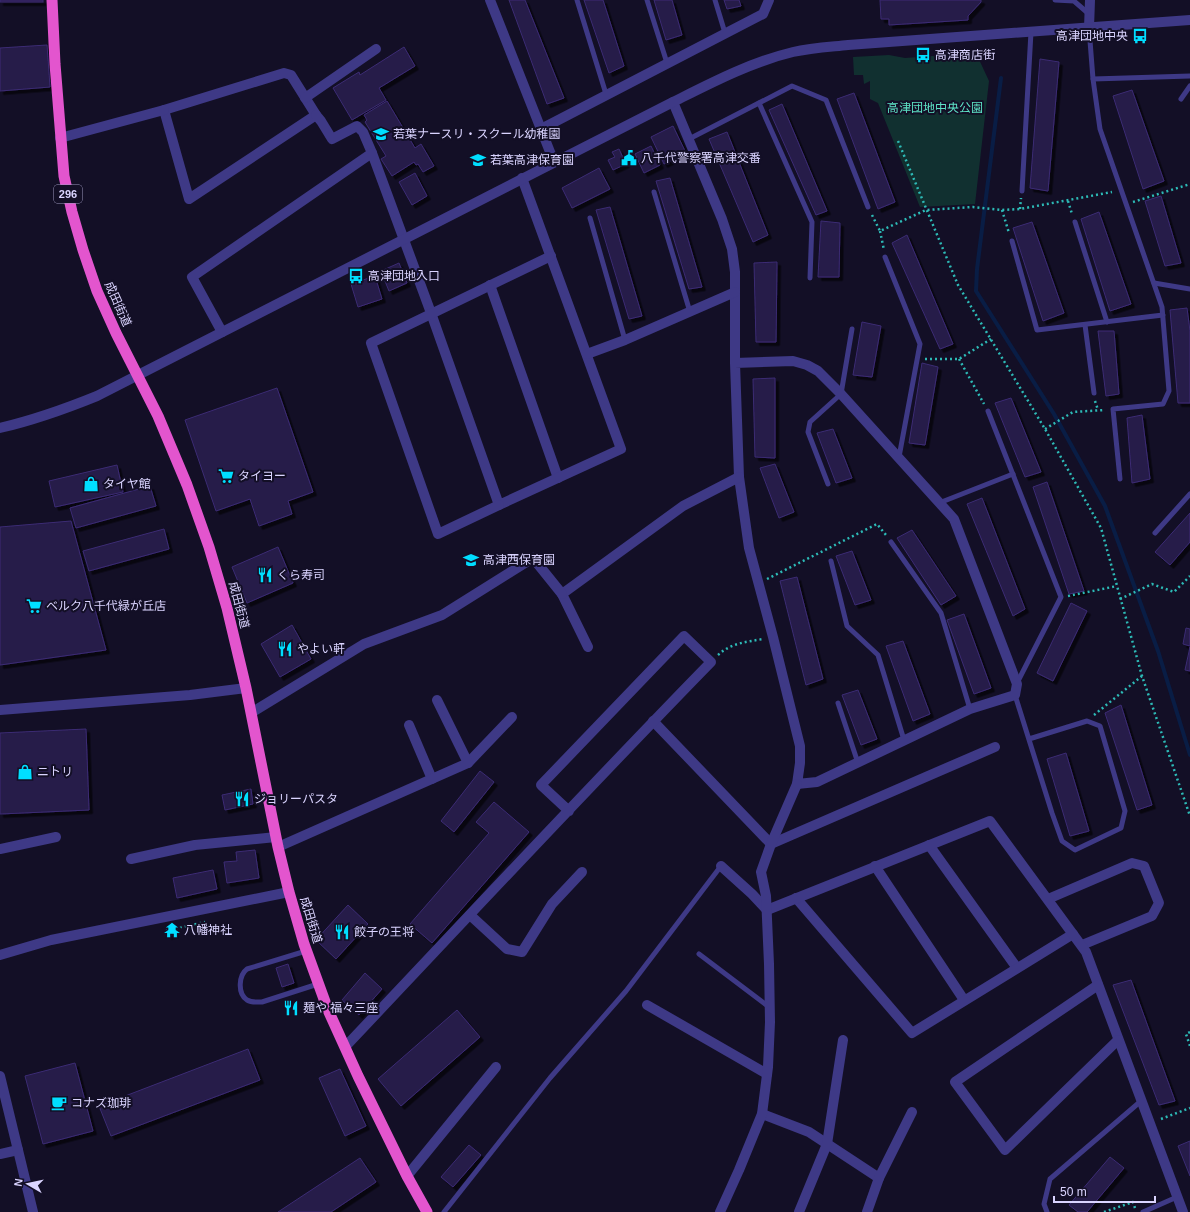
<svg xmlns="http://www.w3.org/2000/svg" width="1190" height="1212" font-family="Helvetica,'Noto Sans JP',sans-serif">
<style>
.green{fill:#113030}
.lines{fill:none;stroke-linecap:round;stroke-linejoin:round}
.stream{stroke:#091d45;stroke-width:4}
.building{fill:#251a48;stroke:#3c2c74;filter:url(#shadow)}
.path{stroke:#2dbab6;stroke-width:2.5;stroke-dasharray:2 3;stroke-linecap:butt}
.service{stroke:#3e3986;stroke-width:5}
.minor{stroke:#3e3986;stroke-width:10}
.tertiary{stroke:#3e3986;stroke-width:10}
.trunk{stroke:#e355ce;stroke-width:11}
.labels{text-anchor:middle;dominant-baseline:central;stroke-width:4;stroke-linejoin:round;paint-order:stroke}
.shield{fill:#130f26;stroke:#9e99be;stroke-width:1}
.shield-label{font-size:11px;font-weight:bold;fill:#dad4ff}
.poi-label{font-size:12px;fill:#dad4ff;stroke:#130f26;text-anchor:start}
.park-label{font-size:12px;fill:#5de2c5;stroke:#130f26}
.street-label{font-size:12px;fill:#dad4ff;stroke:#130f26}
</style>
<defs>
<filter id="shadow"><feDropShadow dx="3.5" dy="3.5" stdDeviation="0" flood-color="#0009"/></filter>
</defs>
<rect width="100%" height="100%" fill="#130f26"/>
<polygon class="green" points="976,53 989,81 975,204 920,207 878,103 870,99 870,81 864,84 863,75 854,75 853,57 889,55 905,58"/>
<g class="lines">
<polyline class="stream" points="1001,78 977,269 976,291 1054,414 1105,506 1158,651 1190,755"/>
</g>
<g class="building">
<rect x="0" y="0" width="43" height="2"/>
<polygon points="509,0 525,0 564,98 547,104"/>
<polygon points="584,0 603,0 624,66 609,73"/>
<polygon points="654,0 672,0 682,35 666,40"/>
<polygon points="724,0 739,0 741,6 727,9"/>
<polygon points="880,0 981,0 981,2 968,16 968,20 889,25 889,19 881,19"/>
<polygon points="47,45 50,87 0,91 0,48"/>
<polygon points="404,47 415,66 379,88 386,100 352,120 333,88 359,72 360,75"/>
<polygon points="1040,59 1059,62 1048,191 1030,188"/>
<polygon points="1132,90 1164,181 1143,189 1113,96"/>
<polygon points="854,93 895,202 878,209 837,99"/>
<polygon points="387,101 415,148 421,144 434,166 423,172 418,164 416,165 414,162 392,176 381,159 386,156 365,122 367,120 364,115"/>
<polygon points="782,104 827,211 816,215 769,110"/>
<polygon points="673,126 686,153 664,164 651,137"/>
<polygon points="727,132 768,235 753,242 709,139"/>
<polygon points="651,146 660,165 644,173 635,154"/>
<polygon points="619,149 626,164 613,170 608,160 615,157 612,152"/>
<polygon points="599,168 610,189 572,208 562,188"/>
<polygon points="415,173 427,196 412,205 399,182"/>
<polygon points="670,178 702,287 689,289 656,181"/>
<polygon points="1161,196 1181,263 1165,266 1145,201"/>
<polygon points="610,207 642,316 629,319 596,210"/>
<polygon points="1099,212 1131,304 1110,311 1081,219"/>
<polygon points="821,221 840,223 839,277 818,277"/>
<polygon points="1032,222 1064,313 1043,321 1013,228"/>
<polygon points="907,235 953,344 940,349 892,243"/>
<polygon points="777,262 776,342 756,342 754,263"/>
<polygon points="399,263 407,283 389,291 381,271"/>
<polygon points="375,276 382,299 358,307 351,284"/>
<polygon points="1187,308 1190,331 1190,403 1178,403 1170,310"/>
<polygon points="862,322 881,326 872,377 853,375"/>
<polygon points="1098,331 1114,331 1119,394 1106,396"/>
<polygon points="922,363 938,367 925,445 909,443"/>
<polygon points="775,378 775,458 755,457 753,379"/>
<polygon points="277,388 313,492 288,501 292,514 259,526 250,499 216,511 185,420"/>
<polygon points="1011,398 1041,472 1025,477 995,403"/>
<polygon points="1142,415 1150,479 1132,483 1127,418"/>
<polygon points="833,429 852,478 836,483 817,433"/>
<polygon points="775,464 794,512 779,518 760,468"/>
<polygon points="117,465 123,492 55,507 49,481"/>
<polygon points="1047,482 1084,591 1069,594 1033,487"/>
<polygon points="150,486 156,506 76,528 70,508"/>
<polygon points="982,498 1025,609 1013,616 967,504"/>
<polygon points="1190,513 1190,542 1170,565 1155,552"/>
<polygon points="71,521 106,650 0,665 0,527"/>
<polygon points="164,529 169,549 89,571 83,551"/>
<polygon points="912,530 956,596 941,605 897,538"/>
<polygon points="278,547 293,583 247,603 232,567"/>
<polygon points="852,551 871,600 855,605 836,556"/>
<polygon points="797,577 823,679 806,685 780,581"/>
<polygon points="1071,603 1087,611 1053,681 1037,673"/>
<polygon points="964,614 991,688 974,694 947,620"/>
<polygon points="292,625 311,659 280,677 261,644"/>
<polygon points="1186,628 1190,629 1190,646 1183,644"/>
<polygon points="903,641 930,714 913,721 886,646"/>
<polygon points="1190,647 1190,671 1185,670"/>
<polygon points="858,690 877,739 861,745 842,695"/>
<polygon points="1121,705 1152,805 1137,810 1105,713"/>
<polygon points="86,729 89,810 0,814 0,733"/>
<polygon points="1066,753 1089,831 1070,836 1047,759"/>
<polygon points="480,771 494,782 454,832 441,821"/>
<polygon points="251,789 253,804 225,810 222,795"/>
<polygon points="494,802 529,832 432,943 410,924 489,833 476,822"/>
<polygon points="255,850 259,878 227,883 224,862 237,861 236,852"/>
<polygon points="213,870 217,889 177,898 173,878"/>
<polygon points="348,905 368,924 336,959 316,940"/>
<polygon points="174,926 175,934 168,936 166,928"/>
<polygon points="288,964 294,983 282,987 276,968"/>
<polygon points="365,973 382,989 359,1015 342,1000"/>
<polygon points="1131,980 1175,1101 1159,1105 1113,985"/>
<polygon points="457,1010 480,1037 401,1106 378,1079"/>
<polygon points="248,1049 260,1080 111,1136 99,1106"/>
<polygon points="75,1063 93,1131 43,1144 25,1076"/>
<polygon points="340,1069 366,1126 345,1136 319,1078"/>
<polygon points="1190,1141 1190,1176 1178,1146"/>
<polygon points="469,1145 481,1155 453,1187 441,1177"/>
<polygon points="1110,1157 1124,1168 1087,1212 1078,1212 1069,1205"/>
<polygon points="360,1158 376,1182 331,1212 278,1212"/>
</g>
<g class="lines">
<g class="path">
<polyline points="898,141 958,285 1045,429 1101,528 1142,676 1190,816"/>
<polyline points="1068,201 1072,214"/>
<polyline points="1133,202 1190,184"/>
<polyline points="1020,209 1021,198"/>
<polyline points="1002,210 1009,233"/>
<polyline points="872,215 880,231 926,210 973,207 1002,210 1020,209 1112,192"/>
<polyline points="880,231 884,250"/>
<polyline points="925,359 959,359 991,339"/>
<polyline points="959,359 984,404"/>
<polyline points="1095,401 1098,410"/>
<polyline points="1045,429 1073,412 1105,410"/>
<polyline points="767,579 877,524 886,535"/>
<polyline points="1068,596 1117,586"/>
<polyline points="1120,599 1152,584 1174,592 1190,576"/>
<path d="M718,655C731,643 746,642 763,639"/>
<polyline points="1094,715 1142,676"/>
<polyline points="175,929 205,922"/>
<polyline points="1190,1032 1186,1034 1190,1046"/>
<polyline points="1161,1119 1190,1108"/>
<polyline points="1104,1212 1133,1202 1135,1208"/>
</g>
<g class="service">
<polyline points="577,0 606,94"/>
<polyline points="647,0 667,63"/>
<polyline points="715,0 725,33"/>
<polyline points="1055,0 1074,1 1089,14"/>
<polyline points="1089,28 1093,79 1100,129 1162,307 1169,391 1163,404 1113,409 1120,479"/>
<polyline points="1093,79 1190,76"/>
<polyline points="1181,99 1190,86"/>
<polyline points="759,103 812,222 810,278"/>
<polyline points="689,139 792,86 826,100 868,207"/>
<polyline points="1022,191 1031,32"/>
<polyline points="654,192 690,312"/>
<polyline points="590,218 625,340"/>
<polyline points="1075,222 1107,322"/>
<polyline points="1012,241 1037,330 1163,315"/>
<polyline points="885,257 920,344 899,457"/>
<polyline points="1154,283 1190,289"/>
<polyline points="1085,325 1094,393"/>
<polyline points="988,411 1061,597 1017,683"/>
<polyline points="828,484 808,432 810,422 841,394 852,329"/>
<polyline points="939,503 1013,474"/>
<polyline points="1155,533 1190,494"/>
<polyline points="891,542 941,613 970,709"/>
<polyline points="831,561 847,626 878,655 904,740"/>
<polyline points="1015,695 1052,813 1062,841 1075,850 1121,828 1125,811 1100,726 1087,721 1029,739"/>
<polyline points="838,703 858,763"/>
<path d="M306,951L247,969C239,975 237,993 247,1000C252,1003 257,1002 262,1002L318,984"/>
<polyline points="699,954 769,1007"/>
<polyline points="444,1212 550,1078 626,991 721,866"/>
<polyline points="1047,1212 1044,1204 1050,1179 1141,1101"/>
<polyline points="1143,1212 1177,1197"/>
</g>
<g class="minor">
<polyline points="490,0 554,162"/>
<polyline points="1089,28 1090,0"/>
<polygon points="284,73 291,75 316,115 189,199 164,110"/>
<polyline points="305,98 376,49"/>
<polyline points="673,102 722,219 732,249 735,272 735,363 739,477 749,548 773,637 800,746 800,763 797,784 817,782 970,709 1015,695 1017,684 954,519 841,394 818,371 807,365 793,361 735,363"/>
<polyline points="316,115 321,121 332,139 357,126 363,132 372,153"/>
<polyline points="541,129 763,14 769,0"/>
<polyline points="60,138 164,110"/>
<polyline points="490,285 558,478"/>
<polyline points="222,332 192,277 372,153 431,313 499,505 621,449 522,178"/>
<polyline points="587,354 625,340 735,292"/>
<polyline points="499,505 438,534 371,343 551,256"/>
<polyline points="588,647 562,594 683,506 739,477"/>
<polyline points="0,710 190,695 246,688"/>
<polyline points="251,713 364,644 442,615 533,558 562,594"/>
<polyline points="653,721 771,844 995,747"/>
<polyline points="409,725 432,779"/>
<polyline points="468,763 512,717"/>
<polyline points="929,845 1017,968"/>
<polyline points="278,847 468,763 437,700"/>
<polyline points="0,849 56,837"/>
<polyline points="131,859 195,845 276,837"/>
<polyline points="721,866 752,894 767,910"/>
<polyline points="875,866 964,1000"/>
<polyline points="796,898 912,1033 1073,934"/>
<polyline points="1048,899 1132,863 1144,866 1159,903 1152,916 1082,945"/>
<polyline points="767,910 990,821 1086,952 1183,1212"/>
<polyline points="470,915 507,949 522,952 552,904 582,872"/>
<polyline points="0,955 51,940 289,892"/>
<polyline points="1098,985 955,1082 1005,1150 1118,1040"/>
<polyline points="647,1005 767,1074"/>
<path d="M345,1047C466,919 587,789 711,662L684,636L541,785L569,811"/>
<polyline points="762,1114 809,1132 879,1178"/>
<polyline points="0,1154 18,1150"/>
<polyline points="407,1176 496,1067"/>
<polyline points="720,1212 739,1170 762,1114 768,1067 770,1022 769,964 766,896 761,872 771,844 797,784"/>
<polyline points="799,1212 827,1144 843,1040"/>
<polyline points="867,1212 879,1178 912,1112"/>
</g>
<g class="tertiary">
<path d="M0,428C34,420 65,409 97,396L673,102C711,83 751,62 793,52C811,48 829,47 848,45L1190,20"/>
<polyline points="0,1076 33,1212"/>
</g>
<polyline class="trunk" points="52,0 55,64 64,176 72,212 83,250 97,291 116,333 158,416 187,485 209,547 227,608 246,688 278,847 289,892 304,944 328,1010 358,1076 407,1176 427,1212"/>
</g>
<defs>
<symbol id="bus-bare" viewBox="-9 -9 18 18"><path d="M-5-6H5V4H4V6H2V4H-2V6H-4V4H-5ZM-3.5-4V0h7V-4ZM-3.5 1.2v1.5H-2V1.2ZM2 1.2v1.5H3.5V1.2Z" fill="#00deff" stroke="#130f26" stroke-width="2.5" paint-order="stroke"/></symbol>
<symbol id="school-bare" viewBox="-9 -9 18 18"><path d="M0-5L7-2L0 1L-7-2ZM-4 1L0 2.5L4 1V4Q0 6-4 4Z" fill="#00deff" stroke="#130f26" stroke-width="2.5" paint-order="stroke"/></symbol>
<symbol id="civic-bare" viewBox="-9 -9 18 18"><path d="M-.6-6.5H3V-4.5H.6V-3L4-1V1h2V6H-6V1h2V-1L-.6-3ZM-1.2 2.5V6h2.4V2.5Z" fill="#00deff" stroke="#130f26" stroke-width="2.5" paint-order="stroke"/></symbol>
<symbol id="supermarket-bare" viewBox="-9 -9 18 18"><path d="M-6-5.5h2.5l.6 2H6L4.5 2H-2.5L-4.4-4H-6ZM-1.5 3.2a1.3 1.3 0 1 0 .1 0ZM3 3.2a1.3 1.3 0 1 0 .1 0Z" fill="#00deff" stroke="#130f26" stroke-width="2.5" paint-order="stroke"/></symbol>
<symbol id="shop-bare" viewBox="-9 -9 18 18"><path d="M-5-2.5h2.3a2.7 3.5 0 0 1 5.4 0H5L5.5 6h-11ZM-1.5-2.5h3a1.5 2.3 0 0 0-3 0Z" fill="#00deff" stroke="#130f26" stroke-width="2.5" paint-order="stroke"/></symbol>
<symbol id="restaurant-bare" viewBox="-9 -9 18 18"><path d="M-5-6h1v4h1v-4h1v4h1v-4h1v5L-1.5 .5V6h-2V.5L-5-1ZM5-6V6H3V1.5H1.5Q1.5-4 5-6Z" fill="#00deff" stroke="#130f26" stroke-width="2.5" paint-order="stroke"/></symbol>
<symbol id="temple-bare" viewBox="-9 -9 18 18"><path d="M0-6L5-2H3V0L6.5 2.5H4V6H1.5V3h-3V6H-4V2.5H-6.5L-3 0V-2H-5Z" fill="#00deff" stroke="#130f26" stroke-width="2.5" paint-order="stroke"/></symbol>
<symbol id="cafe-bare" viewBox="-9 -9 18 18"><path d="M-5.5-4.5H6V0H3Q3 3.5 0 3.5H-2.5Q-5.5 3.5-5.5 0ZM3-3.2v2h1.7v-2ZM-6 4.5H4V6H-6Z" fill="#00deff" stroke="#130f26" stroke-width="2.5" paint-order="stroke"/></symbol>
</defs>
<g fill-rule="evenodd">
<use href="#bus-bare" x="1129" y="25" width="22" height="22"/>
<use href="#bus-bare" x="912" y="44" width="22" height="22"/>
<use href="#school-bare" x="370" y="123" width="22" height="22"/>
<use href="#civic-bare" x="618" y="147" width="22" height="22"/>
<use href="#school-bare" x="467" y="149" width="22" height="22"/>
<use href="#bus-bare" x="345" y="265" width="22" height="22"/>
<use href="#supermarket-bare" x="215" y="465" width="22" height="22"/>
<use href="#shop-bare" x="80" y="473" width="22" height="22"/>
<use href="#school-bare" x="460" y="549" width="22" height="22"/>
<use href="#restaurant-bare" x="254" y="564" width="22" height="22"/>
<use href="#supermarket-bare" x="23" y="595" width="22" height="22"/>
<use href="#restaurant-bare" x="274" y="638" width="22" height="22"/>
<use href="#shop-bare" x="14" y="761" width="22" height="22"/>
<use href="#restaurant-bare" x="231" y="788" width="22" height="22"/>
<use href="#temple-bare" x="161" y="919" width="22" height="22"/>
<use href="#restaurant-bare" x="331" y="921" width="22" height="22"/>
<use href="#restaurant-bare" x="280" y="997" width="22" height="22"/>
<use href="#cafe-bare" x="48" y="1092" width="22" height="22"/>
</g>
<g class="labels">
<rect class="shield" x="54" y="185" width="28" height="18" rx="3"/>
<g class="shield-label">
<text x="68" y="194">296</text>
</g>
<g class="poi-label">
<text x="1128" y="36" text-anchor="end">高津団地中央</text>
<text x="935" y="55">高津商店街</text>
<text x="393" y="134">若葉ナースリ・スクール幼稚園</text>
<text x="641" y="158">八千代警察署高津交番</text>
<text x="490" y="160">若葉高津保育園</text>
<text x="368" y="276">高津団地入口</text>
<text x="238" y="476">タイヨー</text>
<text x="103" y="484">タイヤ館</text>
<text x="483" y="560">高津西保育園</text>
<text x="277" y="575">くら寿司</text>
<text x="46" y="606">ベルク八千代緑が丘店</text>
<text x="297" y="649">やよい軒</text>
<text x="37" y="772">ニトリ</text>
<text x="254" y="799">ジョリーパスタ</text>
<text x="184" y="930">八幡神社</text>
<text x="354" y="932">餃子の王将</text>
<text x="303" y="1008">麺や 福々三座</text>
<text x="71" y="1103">コナズ珈琲</text>
</g>
<g class="park-label">
<text x="935" y="108">高津団地中央公園</text>
</g>
<g class="street-label">
<text transform="translate(118 304) rotate(66)">成田街道</text>
<text transform="translate(239 605) rotate(75)">成田街道</text>
<text transform="translate(311 920) rotate(73)">成田街道</text>
</g>
</g>
<g transform="translate(28 1184) rotate(279)" stroke="#130f26" stroke-width="3" paint-order="stroke">
<path d="M0-3L7 15L0 10L-7 15Z" fill="#dad4ff"/>
<text y="-6" font-size="11" font-weight="bold" text-anchor="middle" fill="#dad4ff">N</text>
</g>
<path d="M1054 1196v6h101v-6" fill="none" stroke="#dad4ff" stroke-width="2"/>
<text x="1060" y="1196" font-size="12" fill="#dad4ff" stroke="#130f26" stroke-width="3" paint-order="stroke">50 m</text>
</svg>
